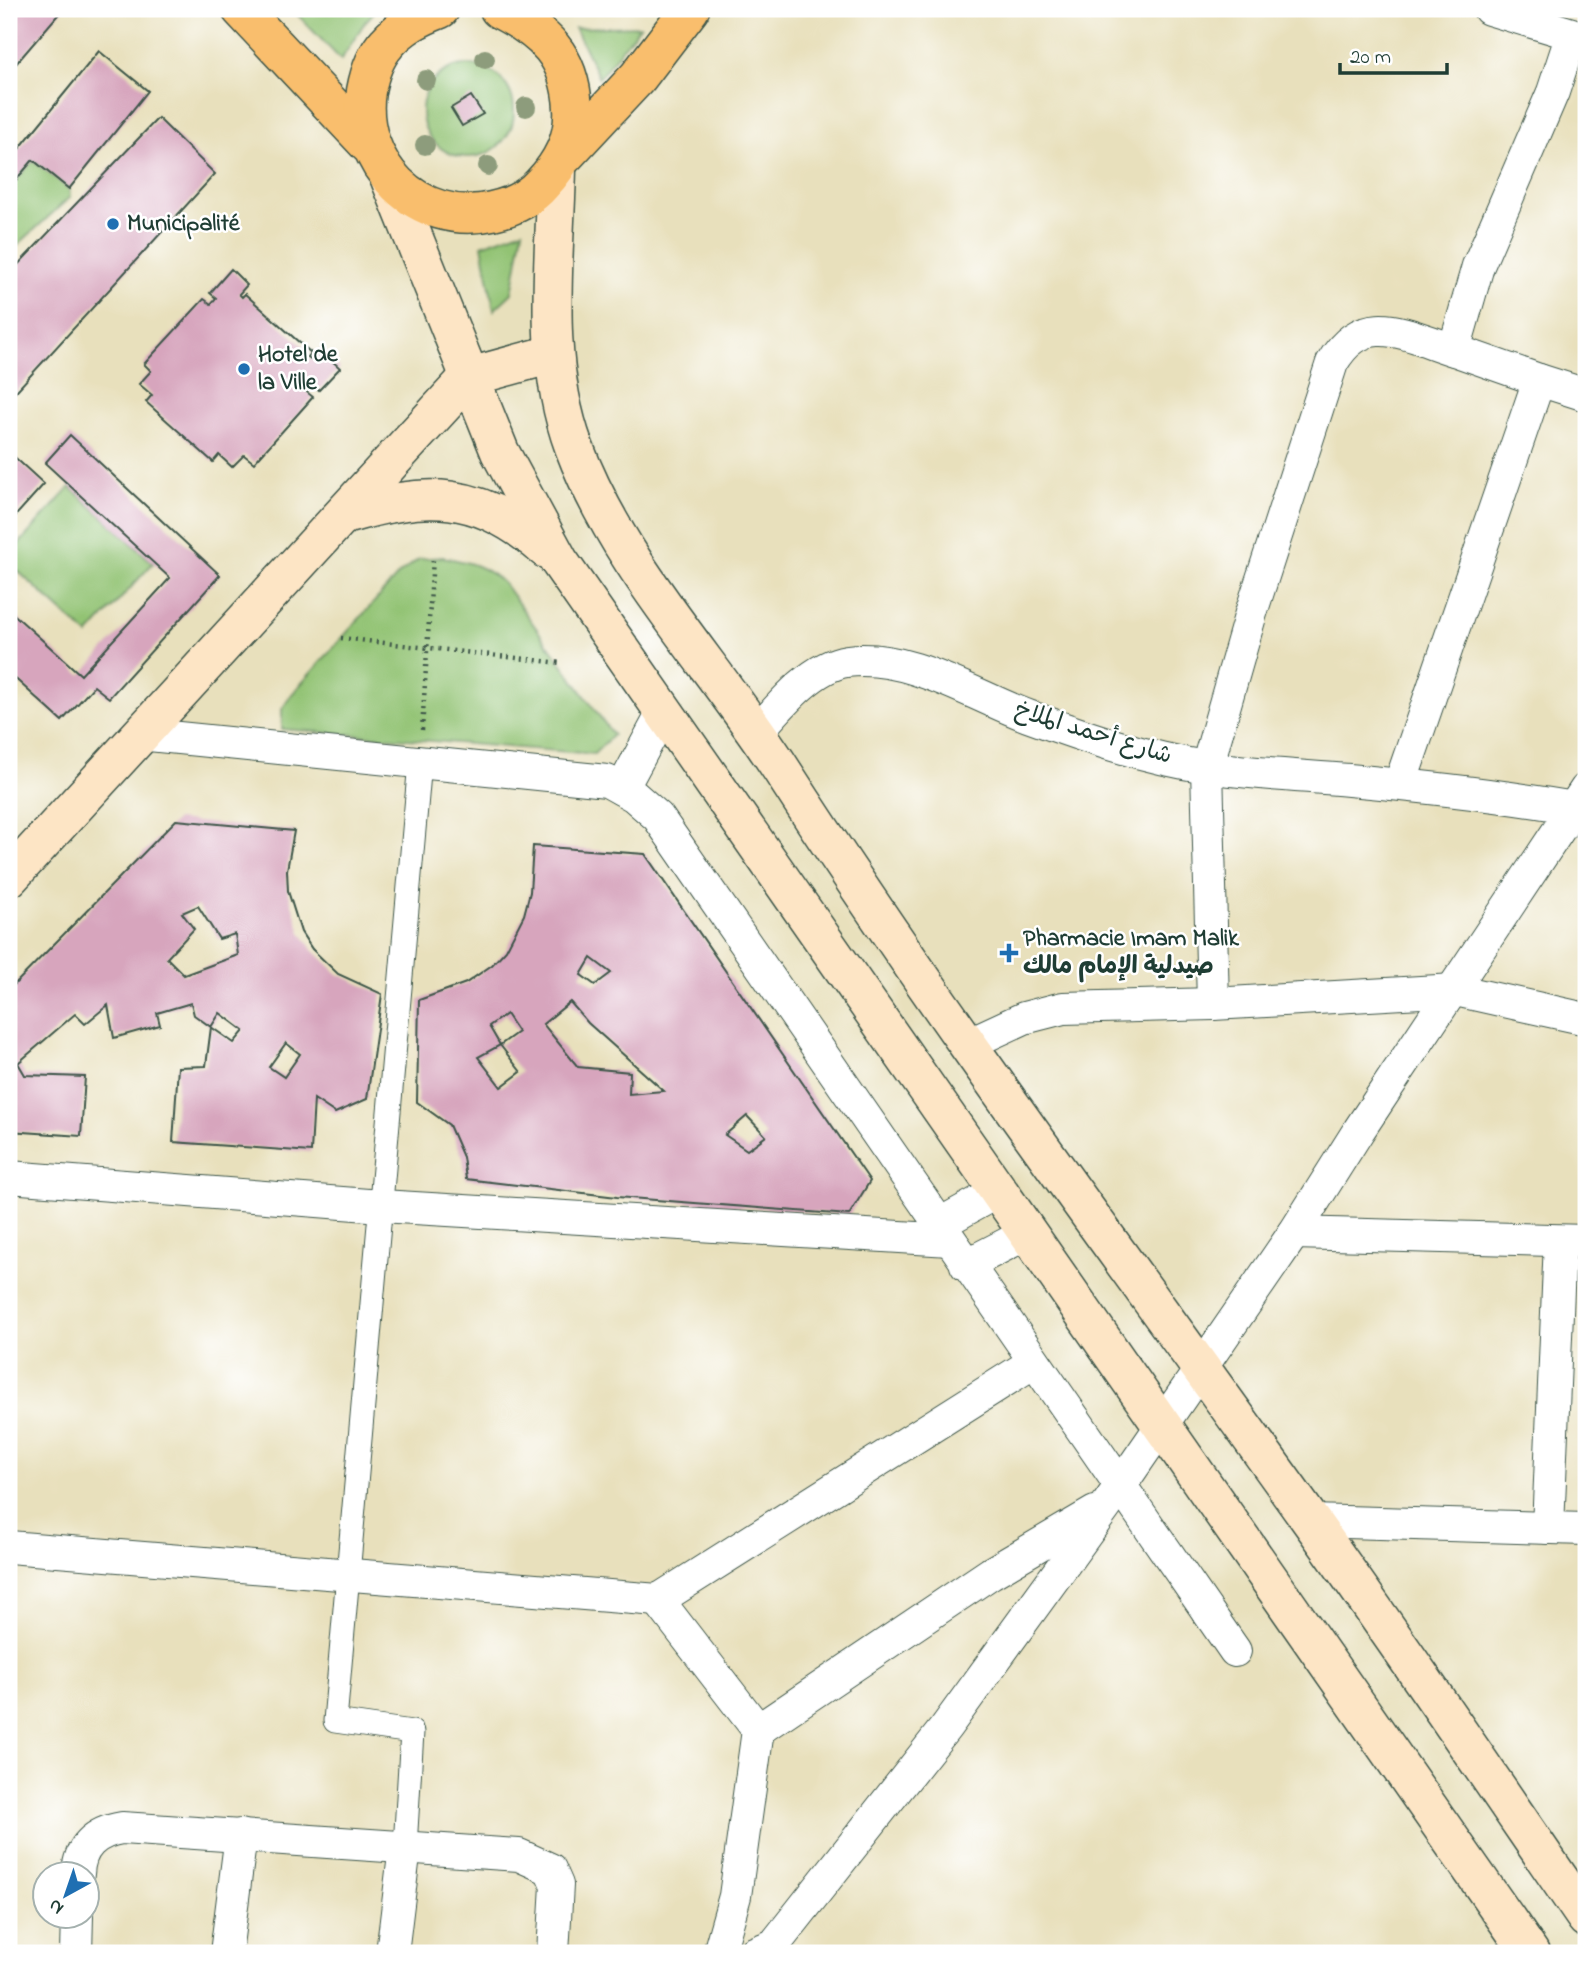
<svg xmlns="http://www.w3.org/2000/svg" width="1595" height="1962" font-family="'Indie Flower','Playpen Sans Arabic',sans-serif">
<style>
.green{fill:#92c373;stroke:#588054;stroke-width:2}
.building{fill:#d7a5bd;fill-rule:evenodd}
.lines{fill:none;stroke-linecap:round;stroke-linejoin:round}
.pedestrian-casing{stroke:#3d5548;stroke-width:25}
.minor-casing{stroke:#3d5548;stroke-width:34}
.secondary-casing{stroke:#3d5548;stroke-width:41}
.primary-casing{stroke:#3d5548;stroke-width:41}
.path{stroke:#3d5548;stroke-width:4.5;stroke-dasharray:2 5;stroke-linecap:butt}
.pedestrian{stroke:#fff;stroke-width:23}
.minor{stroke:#fff;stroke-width:32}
.secondary{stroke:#fde5c5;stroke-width:38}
.primary{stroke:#f9be6d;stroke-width:38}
.tree{fill:#8d9c7c}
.poi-dot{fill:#1f6fb2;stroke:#fff;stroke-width:2.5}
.labels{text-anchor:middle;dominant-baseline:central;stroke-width:5;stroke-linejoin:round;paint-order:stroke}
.poi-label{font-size:24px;font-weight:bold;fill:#1f3d34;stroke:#fff;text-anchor:start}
.street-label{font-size:24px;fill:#1f3d34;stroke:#fff}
</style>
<rect width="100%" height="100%" fill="#fff"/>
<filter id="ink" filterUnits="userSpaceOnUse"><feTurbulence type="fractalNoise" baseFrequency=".0143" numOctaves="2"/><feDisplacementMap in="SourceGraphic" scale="14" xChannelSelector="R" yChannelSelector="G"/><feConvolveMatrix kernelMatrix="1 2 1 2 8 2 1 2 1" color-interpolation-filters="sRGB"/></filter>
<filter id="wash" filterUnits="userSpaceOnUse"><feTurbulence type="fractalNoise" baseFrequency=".00686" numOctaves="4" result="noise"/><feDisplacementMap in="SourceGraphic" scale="28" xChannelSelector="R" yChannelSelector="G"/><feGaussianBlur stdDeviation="1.57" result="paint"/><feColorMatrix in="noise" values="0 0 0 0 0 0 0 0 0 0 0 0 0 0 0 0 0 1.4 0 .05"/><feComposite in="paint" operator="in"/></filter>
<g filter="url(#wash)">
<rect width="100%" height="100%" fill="#e8e0bc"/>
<g class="green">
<polygon points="292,9 377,9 365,22 341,60"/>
<polygon points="640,26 599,78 575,28"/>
<circle cx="468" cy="111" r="46"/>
<polygon points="33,160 69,189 70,197 9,253 9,188"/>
<polygon points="523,230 512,293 494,310 482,245"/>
<polygon points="70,487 153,563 88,635 9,563 9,555"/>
<path d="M443,557C468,562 487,566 505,585L613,735L594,754L282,729V709L292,694L400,573L419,559Z"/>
</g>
<g id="blocks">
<g class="building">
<polygon points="9,9 63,9 9,72"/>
<polygon points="99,51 148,91 69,189 33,160 9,188 9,140 19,149"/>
<polygon points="471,96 483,114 462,126 451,108"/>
<polygon points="158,118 215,174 9,399 9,274"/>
<polygon points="231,269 247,285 239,294 242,297 245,294 311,353 308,357 312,360 320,350 340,368 319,390 310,382 303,389 313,397 254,463 244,455 232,467 219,455 213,462 146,402 152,395 139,384 151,371 144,364 204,299 211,304 216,298 210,293"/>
<polygon points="70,435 220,575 109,698 94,686 62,721 9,673 9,610 81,675 170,578 45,463"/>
<polygon points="9,452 44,484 9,523"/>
<path d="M176,820L294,831L287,870L288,891L301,932L312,949L338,974L382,994L367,1099L335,1113L314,1099L311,1152L173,1142L178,1067L206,1066L211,1027L234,1043L244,1031L220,1013L211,1027L194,1015L191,1003L157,1013L160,1025L114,1038L108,1005L85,1024L75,1014L18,1063L25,1075L85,1077L81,1136L9,1131V990ZM198,906L219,939L235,934L238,955L184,975L167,958L194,929L182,913ZM286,1043L300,1054L284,1077L269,1067Z"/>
<path d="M533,846L645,854L870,1181L849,1215L617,1197L466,1179L463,1157L449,1125L417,1102L419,1000L466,983L492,965L506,950L524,915L530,892ZM591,958L611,973L595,985L581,975ZM570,1002L588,1023L664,1091L629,1094L630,1072L578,1067L543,1024ZM506,1014L518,1032L500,1045L489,1026ZM500,1045L521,1072L501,1087L478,1057ZM747,1116L766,1136L747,1150L725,1135Z"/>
</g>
</g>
</g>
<g filter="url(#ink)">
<use href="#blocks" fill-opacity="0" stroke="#3d5548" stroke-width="2"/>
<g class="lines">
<defs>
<polyline id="pedestrian" points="405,1847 412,1732 335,1721 420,762"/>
<g id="minor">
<polyline points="1489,9 1572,34 1553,92 1478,266 1454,350 1539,380"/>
<path d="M757,732C779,707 812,666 847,661C909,653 972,695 1028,716C1086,737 1145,758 1207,767C1253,774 1302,776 1349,780C1428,787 1508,796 1586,810"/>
<polyline points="139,734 607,781 634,796 658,817 1235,1651"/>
<polyline points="1400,784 1539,380 1586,395"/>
<polyline points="622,789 664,711"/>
<path d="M1213,1004L1207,767L1251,613L1332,363C1364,308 1406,335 1454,350"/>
<polyline points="970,1043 1024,1018 1063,1008 1213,1004 1455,990 1586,1019"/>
<polyline points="9,1177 381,1206 950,1240"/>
<polyline points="938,1225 997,1192"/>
<polyline points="1294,1233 1586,1241"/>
<polyline points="966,1265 1026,1234"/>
<polyline points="1311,1521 1586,1529"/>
<polyline points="1548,1528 1560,1241"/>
<polyline points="9,1547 658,1600 1034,1362"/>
<polyline points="658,1600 758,1730 735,1896 719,1953"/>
<polyline points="758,1730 991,1573 1095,1512"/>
<path d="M78,1874C79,1847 95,1832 122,1828L519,1855L550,1869L557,1885L553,1953"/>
<polyline points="76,1953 77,1916"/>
<polyline points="226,1953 241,1835"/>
<polyline points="392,1953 405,1847"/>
<polyline points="754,1953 774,1945 946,1727 1107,1505 1294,1233 1359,1130 1586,789"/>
</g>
<g id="secondary">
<path d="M557,168C555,261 541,358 574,447C619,567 712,662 781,769C946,1025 1131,1269 1308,1517C1403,1649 1494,1784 1586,1918"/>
<polyline points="390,179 500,452 559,561 1530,1953"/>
<path d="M344,515C426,491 479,489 546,549"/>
<polyline points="9,878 469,377 553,354"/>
</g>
<g id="primary">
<polyline points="241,9 369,145"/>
<path d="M440,9C419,17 402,26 387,43C375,56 369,75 366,91C355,163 418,228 492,211C511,207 529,199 542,184C562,163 575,138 573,108C570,55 544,32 499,9"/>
<polyline points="565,155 638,77 690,9"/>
</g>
</defs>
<use href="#pedestrian" class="pedestrian-casing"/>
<use href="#minor" class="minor-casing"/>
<use href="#secondary" class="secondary-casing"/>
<use href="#primary" class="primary-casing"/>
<g class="path">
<polyline points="341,638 561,663"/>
<polyline points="422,730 433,558"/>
</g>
<use href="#pedestrian" class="pedestrian"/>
<use href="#minor" class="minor"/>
<use href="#secondary" class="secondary"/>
<use href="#primary" class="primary"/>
</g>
<g class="tree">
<circle cx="485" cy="59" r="10"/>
<circle cx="426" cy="80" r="10"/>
<circle cx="526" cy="107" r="10"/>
<circle cx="425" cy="145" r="10"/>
<circle cx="488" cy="166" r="10"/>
</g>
</g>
<g class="poi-dot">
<circle cx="113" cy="224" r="7"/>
<circle cx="244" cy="369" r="7"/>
<path d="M1005.5 942.5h7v7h7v7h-7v7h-7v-7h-7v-7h7z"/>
</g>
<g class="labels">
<g class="poi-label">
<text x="127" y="224">Municipalité</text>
<text x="258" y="355">Hotel de<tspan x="258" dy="28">la Ville</tspan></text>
<text x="1023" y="939">Pharmacie Imam Malik<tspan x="1023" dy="28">صيدلية الإمام مالك</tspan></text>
</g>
<g class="street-label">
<text transform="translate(1093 734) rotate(17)">شارع أحمد الملاخ</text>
</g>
</g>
<rect width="1595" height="1962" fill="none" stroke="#fff" stroke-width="35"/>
<g transform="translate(66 1895) rotate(220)"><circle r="33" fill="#ffffff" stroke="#a5b1ae" stroke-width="2"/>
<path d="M0-5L12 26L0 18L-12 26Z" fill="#1f6fb2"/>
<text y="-10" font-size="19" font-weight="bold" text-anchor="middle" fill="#1f3d34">N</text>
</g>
<path d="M1340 63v10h107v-10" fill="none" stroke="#1f3d34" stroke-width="3.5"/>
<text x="1350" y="63" font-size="21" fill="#1f3d34" stroke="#ffffff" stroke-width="5" paint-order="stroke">20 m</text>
</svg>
